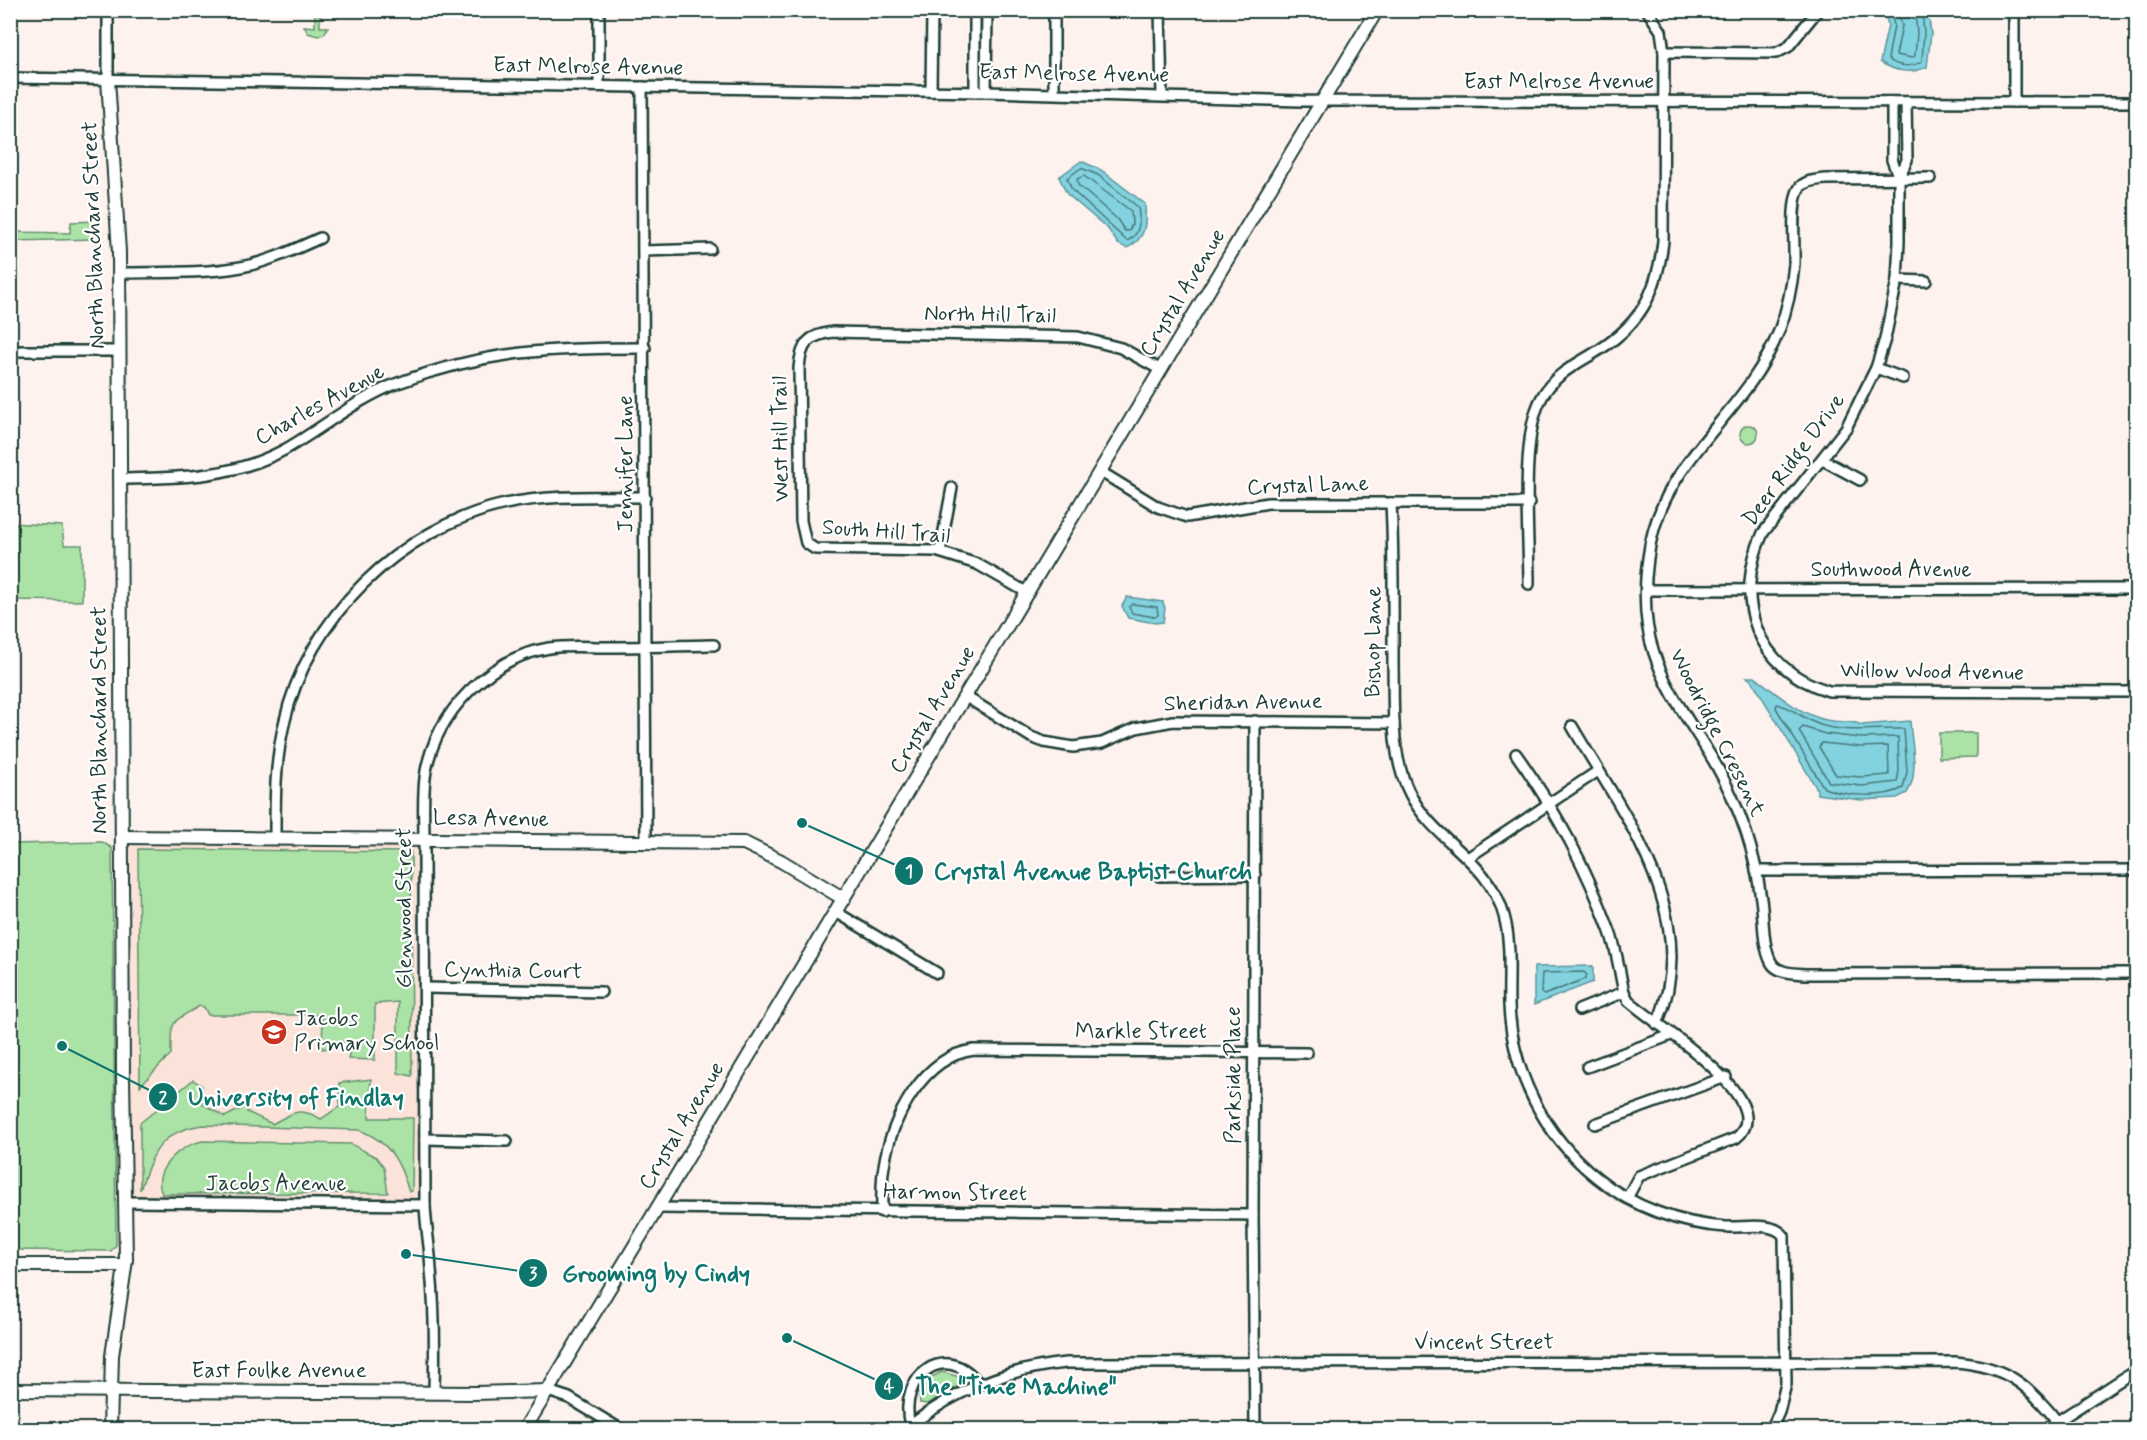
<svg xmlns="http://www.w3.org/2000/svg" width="2147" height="1440" font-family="Mynerve,sans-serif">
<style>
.built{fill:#fbe3d9}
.green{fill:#abe3a7;stroke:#65906e;stroke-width:1.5}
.water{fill:#83d2e0;stroke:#5b969b;stroke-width:1.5}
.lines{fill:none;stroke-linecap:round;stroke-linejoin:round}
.shore{stroke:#477979;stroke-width:1.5}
.street-casing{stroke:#1f3d34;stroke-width:14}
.secondary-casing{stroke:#1f3d34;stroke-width:16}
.street{stroke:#fff;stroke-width:9}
.secondary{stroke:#fff;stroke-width:12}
.labels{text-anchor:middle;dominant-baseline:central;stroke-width:4.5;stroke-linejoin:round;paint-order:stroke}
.street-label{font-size:22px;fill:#1f3d34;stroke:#fff}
.poi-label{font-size:22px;fill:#1f3d34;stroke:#fff;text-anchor:start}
.leader{fill:none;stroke:#0f766e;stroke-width:2}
.callout-dot{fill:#0f766e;stroke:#fff;stroke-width:2}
.mark-label{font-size:18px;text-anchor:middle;font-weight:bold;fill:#fff}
.callout-label{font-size:24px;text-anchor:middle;font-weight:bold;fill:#0f766e;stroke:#fff;stroke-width:4.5;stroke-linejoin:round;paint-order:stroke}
</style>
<rect width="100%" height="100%" fill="#fdf2ee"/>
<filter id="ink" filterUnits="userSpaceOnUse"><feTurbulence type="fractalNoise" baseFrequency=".0167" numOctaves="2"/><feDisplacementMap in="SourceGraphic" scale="12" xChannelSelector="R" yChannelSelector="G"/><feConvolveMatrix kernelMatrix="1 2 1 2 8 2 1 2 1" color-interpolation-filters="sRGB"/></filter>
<g filter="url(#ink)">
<polygon class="built" points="122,837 424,839 425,1205 127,1202"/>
<g class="green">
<polygon points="320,10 320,27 328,27 324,34 318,36 308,33 304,26 315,27 315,11"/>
<polygon points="98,221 98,239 11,241 11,232 70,233 71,222"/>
<circle cx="1749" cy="434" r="9"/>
<polygon points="10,523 62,526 64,545 82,545 82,601 11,600"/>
<polygon points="1939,733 1976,733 1976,757 1939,758"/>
<polygon points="102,842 112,848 116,1245 111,1251 11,1250 11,844"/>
<path d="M138,849L411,852L412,1076L398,1073V1002L375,1004V1060L348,1059L350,1049H358V1043L330,1041L329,1048L322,1049L323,1015H208L204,1007L200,1006C170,1023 171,1020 171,1054L140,1086Z"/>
<path d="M371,1079L369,1118H413L412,1191L409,1192C400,1161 389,1141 359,1130L203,1125C160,1131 153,1152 140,1190V1123L193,1080L202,1086L203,1104L225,1117L246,1106L247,1112L272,1124C293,1113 299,1106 321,1119L340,1106L339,1083Z"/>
<path d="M202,1141L351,1144L376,1157L384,1167L388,1193L162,1194C151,1169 180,1146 202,1141Z"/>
<polygon points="942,1372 960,1377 962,1384 927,1404 920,1403 919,1393 925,1380"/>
</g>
<g class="water">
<path d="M1884,11H1928L1931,33L1927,67C1910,74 1896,72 1880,62L1888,25Z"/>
<path d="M1081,161L1101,170L1145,204C1146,224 1147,238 1127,248L1118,244L1108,229L1067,194L1059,177Z"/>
<polygon points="1127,597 1163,602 1165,608 1163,622 1155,623 1128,618 1122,606"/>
<path d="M1747,677H1755C1777,694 1799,714 1826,720C1837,723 1854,720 1862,725L1910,721C1911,743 1920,773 1907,793L1897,798L1861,800L1817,794V789L1753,682Z"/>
<polygon points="1593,966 1593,982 1534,1005 1534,967"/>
</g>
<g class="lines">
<g class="shore">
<path d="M1890,10L1894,25L1888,59C1897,67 1912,68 1922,61L1924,33L1922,10"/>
<polyline points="1898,10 1902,26 1896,55 1912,58 1915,56 1917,33 1915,10"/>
<path d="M1081,168L1098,175L1138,207C1140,220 1141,235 1127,241L1072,190L1067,178Z"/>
<polygon points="1084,176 1131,211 1132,224 1129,231 1125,231 1117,219 1078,185 1077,179"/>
<polygon points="1132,604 1157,607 1158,615 1155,617 1132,613 1129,607"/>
<path d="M1777,704C1792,707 1807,722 1824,726C1851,733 1877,728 1904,729L1907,772L1903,788C1884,799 1844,796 1824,788L1776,708Z"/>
<polygon points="1803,727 1825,734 1861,738 1898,737 1899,771 1897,782 1862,786 1829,782 1799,731"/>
<polygon points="1822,743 1861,747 1888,746 1889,775 1862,777 1836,775 1819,747"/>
<polygon points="1584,972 1587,975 1585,979 1544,995 1541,993 1542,973"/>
</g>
<defs>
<g id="street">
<polyline points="599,10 599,86"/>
<polyline points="1160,10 1162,96"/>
<polyline points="2014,10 2014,102"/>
<polyline points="1664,52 1776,53 1788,47 1818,10"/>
<polyline points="10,78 986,92 1301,101 2136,102"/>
<polyline points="108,79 108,10"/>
<polyline points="642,87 646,841"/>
<polyline points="931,91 932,12"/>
<polyline points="975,92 975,10"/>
<polyline points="986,92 987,10"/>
<polyline points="1054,93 1054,10"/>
<path d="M1892,102V160L1899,178V242L1897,280L1885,339L1876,368L1846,428L1763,533C1732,599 1756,670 1829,691L2136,692"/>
<polyline points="1899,178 1907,160 1906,102"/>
<path d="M1930,178L1825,179C1817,180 1806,180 1800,187C1790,200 1795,247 1794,264C1792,287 1787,310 1779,331C1745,418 1660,458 1648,558C1644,588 1644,624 1654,653C1667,694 1695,728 1716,765C1728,786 1738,809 1746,832C1753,853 1758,876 1761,899C1764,918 1762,944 1771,962C1777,974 1796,973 1808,974L2136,973"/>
<polyline points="644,251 710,249"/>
<path d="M119,273C160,272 201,274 241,267C269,262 295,249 320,238"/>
<polyline points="1897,280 1926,281"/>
<polyline points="10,351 120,351"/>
<polyline points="1876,368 1903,378"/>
<polyline points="1823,460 1860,480"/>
<polyline points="1101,472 1158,507 1187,517 1268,503 1529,503"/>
<path d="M121,479C178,478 232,478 284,450C323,428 356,399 398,383C488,350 551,348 645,348"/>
<path d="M1391,503C1394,557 1393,610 1393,664C1394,707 1390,755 1410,794C1435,843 1489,859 1504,916C1512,945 1508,976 1509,1005C1512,1073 1544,1135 1596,1177C1632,1207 1680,1224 1726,1227C1744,1228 1773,1221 1784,1236L1786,1384L1779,1412L1771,1430"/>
<polyline points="940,552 952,488"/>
<path d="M1529,584C1529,538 1520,437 1541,399C1552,377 1571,367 1591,355C1639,327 1657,295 1663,241L1664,52L1661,31L1647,10"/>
<polyline points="1646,590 2136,589"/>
<path d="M1028,593L977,564L936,551L815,549L806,543L801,521L799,368C801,343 809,335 833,332L1078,337L1121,348L1161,370"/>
<polyline points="966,697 1031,737 1044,742 1073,747 1102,743 1136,728 1173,721 1394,723"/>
<polyline points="1255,721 1253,1215 1255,1430"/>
<path d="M1572,726C1623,814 1704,917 1657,1024"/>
<path d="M1516,754C1556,810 1585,864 1609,929C1617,949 1619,971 1624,992L1628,1000C1652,1023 1783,1101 1736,1138L1639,1176L1627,1198"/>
<path d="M275,837C275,799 275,762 284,724C307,618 400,528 505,504C550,494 599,497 645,497"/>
<polyline points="1469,857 1598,771"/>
<polyline points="1756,871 2136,870"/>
<polyline points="1159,876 1255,875"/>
<polyline points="836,912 937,973"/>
<polyline points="425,988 601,992"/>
<polyline points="1579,1010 1624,992"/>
<polyline points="1587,1067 1671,1035"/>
<polyline points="1595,1124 1726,1077"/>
<polyline points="425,1139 507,1141"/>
<polyline points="127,1202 425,1205"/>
<polyline points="657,1208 1253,1215"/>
<path d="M882,1212C882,1196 881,1181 884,1166C891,1119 923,1056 974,1050L1307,1053"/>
<polyline points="548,1391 569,1398 622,1430"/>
<path d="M434,1392C435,1352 435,1311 431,1270C430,1247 426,1229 425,1205L424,839C424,817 422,793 426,771C437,712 489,658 549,648C568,645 589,647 608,647C643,647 678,646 714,645"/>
<path d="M910,1425C897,1377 946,1339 979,1384"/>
<path d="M905,1430C952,1391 1006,1369 1066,1363L1955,1362C2005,1366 2027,1383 2057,1421"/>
<polyline points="2044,1430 2136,1370"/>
</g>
<g id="secondary">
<polyline points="108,79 119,252 123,1076 126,1260 112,1356 110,1430"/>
<polyline points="122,837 744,843 781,861 844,899"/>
<polyline points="10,1265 125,1265"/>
<polyline points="10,1390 476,1393 548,1391"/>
<polyline points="524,1430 1377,10"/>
</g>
</defs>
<use href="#street" class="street-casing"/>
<use href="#secondary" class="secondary-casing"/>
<use href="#street" class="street"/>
<use href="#secondary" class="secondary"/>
</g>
</g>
<defs>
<symbol id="school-disc" viewBox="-11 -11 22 22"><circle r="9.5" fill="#c8321e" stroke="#fff"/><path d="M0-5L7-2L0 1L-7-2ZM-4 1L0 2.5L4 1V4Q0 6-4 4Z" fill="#fff"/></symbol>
</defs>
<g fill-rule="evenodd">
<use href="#school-disc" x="259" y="1017" width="30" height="30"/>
</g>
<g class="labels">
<g class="street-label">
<text transform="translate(588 67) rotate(1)">East Melrose Avenue</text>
<text transform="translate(1074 74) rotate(1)">East Melrose Avenue</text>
<text x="1559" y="82">East Melrose Avenue</text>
<text transform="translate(94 235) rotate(-92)">North Blanchard Street</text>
<text transform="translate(1183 293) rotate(-59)">Crystal Avenue</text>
<text transform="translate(990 315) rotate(1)">North Hill Trail</text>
<text transform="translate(320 405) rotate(-29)">Charles Avenue</text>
<text transform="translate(781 439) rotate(-91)">West Hill Trail</text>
<text transform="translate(1794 460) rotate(-54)">Deer Ridge Drive</text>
<text transform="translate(626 464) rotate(-90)">Jennifer Lane</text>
<text transform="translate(1308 486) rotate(-2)">Crystal Lane</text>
<text transform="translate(886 532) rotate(4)">South Hill Trail</text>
<text x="1891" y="570">Southwood Avenue</text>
<text transform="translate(1374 642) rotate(-90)">Bishop Lane</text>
<text transform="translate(1932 672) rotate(1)">Willow Wood Avenue</text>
<text transform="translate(1243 703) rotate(-1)">Sheridan Avenue</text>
<text transform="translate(933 710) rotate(-59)">Crystal Avenue</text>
<text transform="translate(100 720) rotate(-90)">North Blanchard Street</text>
<text transform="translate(1717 733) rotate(63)">Woodridge Cresent</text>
<text transform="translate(491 819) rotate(1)">Lesa Avenue</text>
<text transform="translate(405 908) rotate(-90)">Glenwood Street</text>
<text transform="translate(513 971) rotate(1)">Cynthia Court</text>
<text x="1141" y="1032">Markle Street</text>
<text transform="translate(1234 1075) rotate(-90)">Parkside Place</text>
<text transform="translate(682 1126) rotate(-59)">Crystal Avenue</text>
<text x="276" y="1184">Jacobs Avenue</text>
<text transform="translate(955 1193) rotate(1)">Harmon Street</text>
<text x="1484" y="1343">Vincent Street</text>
<text x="279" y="1371">East Foulke Avenue</text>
</g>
<g class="poi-label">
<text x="294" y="1019">Jacobs<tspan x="294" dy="25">Primary School</tspan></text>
</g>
</g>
<path class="leader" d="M802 823L909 871M62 1046L163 1097M406 1254L533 1273M787 1338L889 1386"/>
<g class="callout-dot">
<circle cx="802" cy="823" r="6"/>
<circle cx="62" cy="1046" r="6"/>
<circle cx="406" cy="1254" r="6"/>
<circle cx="787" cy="1338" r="6"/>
<circle cx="909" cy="871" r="15"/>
<circle cx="163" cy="1097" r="15"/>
<circle cx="533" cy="1273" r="15"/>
<circle cx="889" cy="1386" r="15"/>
</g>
<g class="mark-label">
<text x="909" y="877">1</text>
<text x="163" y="1103">2</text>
<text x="533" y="1279">3</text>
<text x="889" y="1392">4</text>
</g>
<g class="callout-label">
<text x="1093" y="879">Crystal Avenue Baptist Church</text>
<text x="296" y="1105">University of Findlay</text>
<text x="656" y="1281">Grooming by Cindy</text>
<text x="1016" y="1394">The "Time Machine"</text>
</g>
<rect width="2147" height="1440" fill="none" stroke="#fff" stroke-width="36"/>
<rect x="18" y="18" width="2111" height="1404" fill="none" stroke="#1f3d34" stroke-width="2" filter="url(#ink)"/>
</svg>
